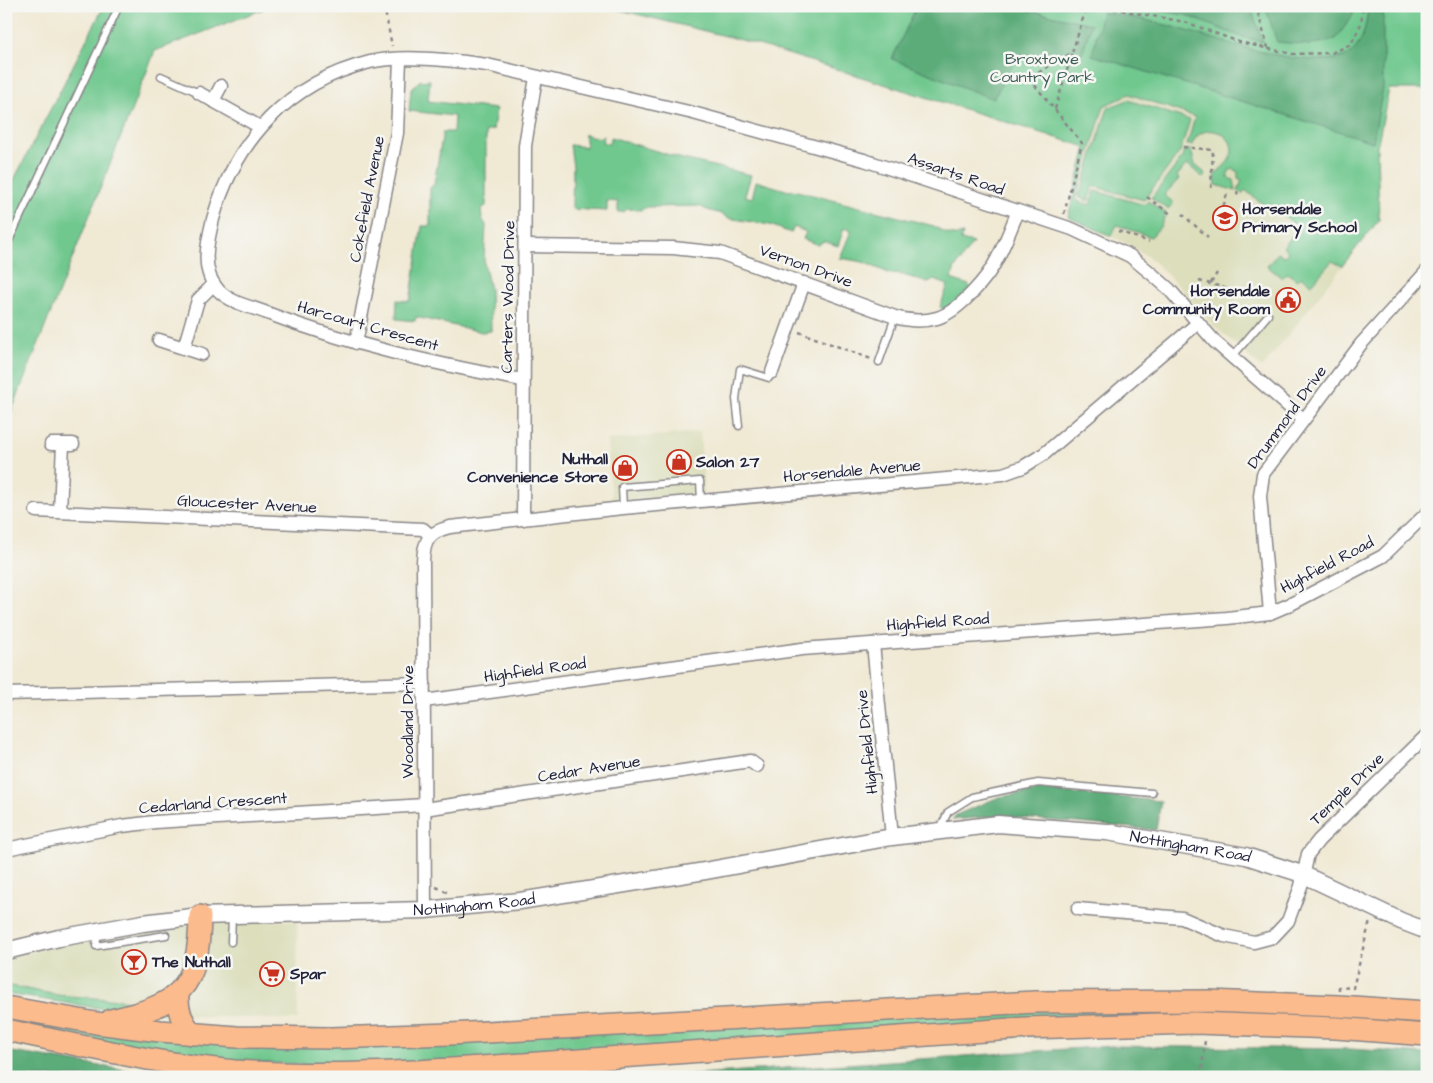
<svg xmlns="http://www.w3.org/2000/svg" width="1433" height="1083" font-family="'Architects Daughter',sans-serif">
<style>
.built{fill:#dcdebc}
.green{fill:#70c88e;stroke:#497564}
.forest{fill:#5cac79;stroke:#3f675a}
.lines{fill:none;stroke-linecap:round;stroke-linejoin:round}
.service-casing{stroke:#898688;stroke-width:9}
.minor-casing{stroke:#898688;stroke-width:15}
.tertiary-casing{stroke:#898688;stroke-width:19}
.trunk-casing{stroke:#898688;stroke-width:24}
.path{stroke:#898688;stroke-width:2.5;stroke-dasharray:4 4;stroke-linecap:butt}
.service{stroke:#fff;stroke-width:6}
.minor{stroke:#fff;stroke-width:12}
.tertiary{stroke:#fff;stroke-width:16}
.trunk{stroke:#fbbb8d;stroke-width:21}
.labels{text-anchor:middle;dominant-baseline:central;stroke-width:5;stroke-linejoin:round;paint-order:stroke}
.park-label{font-size:16px;fill:#3d5c58;stroke:#f6f6f2}
.street-label{font-size:16px;fill:#22223b;stroke:#f6f6f2}
.poi-label{font-size:16px;font-weight:bold;fill:#22223b;stroke:#f6f6f2;text-anchor:start}
</style>
<rect width="100%" height="100%" fill="#f6f6f2"/>
<filter id="ink" filterUnits="userSpaceOnUse"><feTurbulence type="fractalNoise" baseFrequency=".02" numOctaves="2"/><feDisplacementMap in="SourceGraphic" scale="10" xChannelSelector="R" yChannelSelector="G"/><feConvolveMatrix kernelMatrix="1 2 1 2 8 2 1 2 1" color-interpolation-filters="sRGB"/></filter>
<filter id="wash" filterUnits="userSpaceOnUse"><feTurbulence type="fractalNoise" baseFrequency=".0096" numOctaves="4" result="noise"/><feDisplacementMap in="SourceGraphic" scale="20" xChannelSelector="R" yChannelSelector="G"/><feGaussianBlur stdDeviation="1.12" result="paint"/><feColorMatrix in="noise" values="0 0 0 0 0 0 0 0 0 0 0 0 0 0 0 0 0 1.4 0 .05"/><feComposite in="paint" operator="in"/></filter>
<g filter="url(#wash)">
<rect width="100%" height="100%" fill="#f0e9d4"/>
<g class="built">
<polygon points="1108,66 1379,220 1262,368 1213,325 1180,287 1149,257 1126,243 1068,217"/>
<polygon points="700,432 704,492 612,501 607,440"/>
<polygon points="297,921 298,1020 167,1015 87,1008 6,994 6,957 130,932 206,922"/>
</g>
<g class="green">
<polygon points="104,6 271,6 155,51 6,425 6,195"/>
<path d="M604,6H1427V89H1389L1377,147L1379,220L1342,266L1332,261L1312,284L1301,277L1297,280L1287,273L1282,278L1267,266L1278,253L1284,257L1288,252L1283,247L1296,232L1293,229L1296,226L1270,203L1266,207L1245,190L1242,194L1238,191L1242,180L1238,178V172L1233,169L1228,172V178L1234,180L1236,191L1216,185L1215,175C1219,169 1227,165 1230,158C1241,135 1202,117 1192,145H1187L1195,117L1129,94L1104,106L1075,200L1090,205L1095,191L1145,205L1148,201L1166,213L1161,226L1151,237L1117,225L1111,236L1068,217L1086,147L749,42Z"/>
<polygon points="430,80 428,101 496,109 493,130 486,131 486,206 481,209 482,219 486,225 484,263 490,289 491,331 482,332 416,317 415,321 396,319 397,300 410,301 422,226 430,226 430,188 434,184 443,132 453,132 454,116 409,111 411,89 419,81"/>
<polygon points="1128,100 1190,120 1180,152 1144,200 1093,186 1088,201 1079,197 1108,108"/>
<path d="M584,134L597,138L604,136L602,142L609,144L611,137L679,158L751,175L745,196L752,198L756,181L789,191L793,190L934,226C942,232 954,238 963,234L961,240L973,243L955,268L951,279L969,285L970,289L946,311L940,307L948,285L934,280L927,282L896,273L891,274L863,262L840,258L851,231L844,228L838,246L824,241L818,245L803,239L806,232L794,227L791,233L770,225L728,218C720,211 709,213 700,206L647,207L641,210L627,209L624,212H618V202L607,201V211L572,209L573,167L570,145L586,147Z"/>
<polygon points="1184,150 1191,150 1195,165 1204,172 1205,176 1203,178 1187,164 1177,176 1179,179 1164,195 1174,203 1168,209 1151,198 1182,158"/>
<polygon points="6,985 57,995 145,1002 120,1011 6,994"/>
<polygon points="1199,1007 1427,1023 1427,1028 1311,1021 391,1067 206,1061 6,1023 6,1014 137,1036"/>
</g>
<g class="forest">
<polygon points="914,6 1010,6 1091,24 1082,54 1018,56 993,99 892,59 916,8"/>
<polygon points="1145,6 1250,6 1263,42 1239,36 1185,15 1145,8"/>
<polygon points="1265,6 1353,6 1353,15 1336,39 1311,45 1277,42"/>
<path d="M1368,6H1383V88L1373,142L1092,55L1102,12C1123,16 1145,19 1166,25C1203,34 1321,78 1352,52C1364,42 1367,21 1368,6Z"/>
<polygon points="1041,790 1161,801 1156,830 999,816 952,820 956,815 999,797"/>
<polygon points="1111,1046 1351,1049 1427,1054 1427,1077 655,1077"/>
<polygon points="6,1051 164,1076 164,1077 6,1077"/>
</g>
</g>
<g filter="url(#ink)">
<g class="lines">
<defs>
<g id="service">
<polyline points="161,76 199,93"/>
<polyline points="6,247 119,6"/>
<polyline points="1232,357 1268,315"/>
<polyline points="879,362 895,317"/>
<polyline points="739,426 736,399 740,369 769,378 772,372"/>
<polyline points="623,508 622,487 700,481 701,501"/>
<polyline points="940,829 948,812 972,797 1038,783 1152,793"/>
<polyline points="98,932 96,946 166,935"/>
<polyline points="231,942 232,917"/>
</g>
<g id="minor">
<polyline points="199,93 260,127"/>
<polyline points="213,101 221,86"/>
<path d="M525,246L673,248L720,253L895,317C909,321 923,322 937,318C958,312 988,278 997,259C1005,244 1011,228 1017,213"/>
<polyline points="159,340 202,354"/>
<polyline points="356,343 397,133 400,60"/>
<polyline points="184,348 198,300 214,284"/>
<polyline points="772,372 804,283"/>
<path d="M522,380C435,364 350,345 267,313C252,307 231,303 219,291C200,271 207,243 213,219C235,140 289,82 370,62C403,54 453,60 487,65L693,113L864,160L1072,229L1130,256L1152,274L1169,289L1215,342L1303,419"/>
<polyline points="51,444 73,444"/>
<polyline points="36,511 423,529 430,535"/>
<polyline points="60,511 63,444"/>
<polyline points="523,519 525,146 536,77"/>
<polyline points="1270,613 1260,496 1263,474 1361,344 1427,271"/>
<polyline points="873,644 892,837"/>
<polyline points="6,694 424,683"/>
<polyline points="424,701 802,649 1227,618 1270,613 1291,604 1383,556 1427,513"/>
<polyline points="424,809 750,761 757,766"/>
<polyline points="6,849 122,826 155,822 424,805"/>
<polyline points="1078,909 1182,918 1224,936 1254,942 1273,937 1288,921 1301,886 1308,854 1319,840 1427,735"/>
<path d="M425,910L423,561C424,540 429,532 450,527L623,508L1003,474L1023,467L1044,454L1198,323"/>
</g>
<g id="tertiary">
<path id="s1" d="M6,951L59,938L143,923L200,916L425,910L520,901L705,871L892,837L998,824L1107,832L1246,856L1302,874L1401,921L1427,931"/>
</g>
<g id="trunk">
<path d="M178,994C177,1009 181,1022 193,1034"/>
<polyline points="6,1007 96,1023 160,1031 237,1037 331,1038 450,1034 1035,1002 1209,1001 1338,1006 1427,1012"/>
<path d="M111,1020C180,1005 199,988 200,916"/>
<path d="M6,1030C82,1046 158,1064 235,1071C308,1076 380,1073 452,1069L1026,1028L1195,1023L1336,1028L1427,1035"/>
</g>
</defs>
<use href="#service" class="service-casing"/>
<use href="#minor" class="minor-casing"/>
<use href="#tertiary" class="tertiary-casing"/>
<use href="#trunk" class="trunk-casing"/>
<g class="path">
<polyline points="384,6 392,46"/>
<polyline points="1098,6 1185,22 1239,42 1292,54 1332,53 1351,44 1361,24 1363,6"/>
<polyline points="1256,6 1268,48"/>
<polyline points="1055,109 1072,54"/>
<polyline points="1183,147 1213,150 1211,188"/>
<polyline points="1237,195 1238,188"/>
<polyline points="1147,197 1172,215"/>
<polyline points="1064,214 1082,143 1029,78 1072,53 1087,6"/>
<polyline points="1182,214 1208,237"/>
<polyline points="1214,218 1222,211 1227,194"/>
<polyline points="1118,231 1149,242"/>
<polyline points="1284,232 1293,223"/>
<polyline points="1199,281 1222,287 1244,296"/>
<polyline points="1211,283 1217,273"/>
<polyline points="799,332 871,359"/>
<polyline points="436,887 449,893"/>
<polyline points="1339,990 1339,987 1353,988 1370,921"/>
<polyline points="1201,1077 1205,1040"/>
</g>
<use href="#service" class="service"/>
<use href="#minor" class="minor"/>
<use href="#tertiary" class="tertiary"/>
<use href="#trunk" class="trunk"/>
</g>
</g>
<defs>
<symbol id="school-ring" viewBox="-11 -11 22 22"><circle r="9.5" fill="#f6f6f2" stroke="#c8321e" stroke-width="1.5"/><path d="M0-5L7-2L0 1L-7-2ZM-4 1L0 2.5L4 1V4Q0 6-4 4Z" fill="#c8321e"/></symbol>
<symbol id="civic-ring" viewBox="-11 -11 22 22"><circle r="9.5" fill="#f6f6f2" stroke="#c8321e" stroke-width="1.5"/><path d="M-.6-6.5H3V-4.5H.6V-3L4-1V1h2V6H-6V1h2V-1L-.6-3ZM-1.2 2.5V6h2.4V2.5Z" fill="#c8321e"/></symbol>
<symbol id="shop-ring" viewBox="-11 -11 22 22"><circle r="9.5" fill="#f6f6f2" stroke="#c8321e" stroke-width="1.5"/><path d="M-5-2.5h2.3a2.7 3.5 0 0 1 5.4 0H5L5.5 6h-11ZM-1.5-2.5h3a1.5 2.3 0 0 0-3 0Z" fill="#c8321e"/></symbol>
<symbol id="bar-ring" viewBox="-11 -11 22 22"><circle r="9.5" fill="#f6f6f2" stroke="#c8321e" stroke-width="1.5"/><path d="M-6-5H6L.8 .8V4.5H3.5V6h-7V4.5H-.8V.8Z" fill="#c8321e"/></symbol>
<symbol id="supermarket-ring" viewBox="-11 -11 22 22"><circle r="9.5" fill="#f6f6f2" stroke="#c8321e" stroke-width="1.5"/><path d="M-6-5.5h2.5l.6 2H6L4.5 2H-2.5L-4.4-4H-6ZM-1.5 3.2a1.3 1.3 0 1 0 .1 0ZM3 3.2a1.3 1.3 0 1 0 .1 0Z" fill="#c8321e"/></symbol>
</defs>
<g fill-rule="evenodd">
<use href="#school-ring" x="1211" y="204" width="28" height="28"/>
<use href="#civic-ring" x="1274" y="286" width="28" height="28"/>
<use href="#shop-ring" x="665" y="448" width="28" height="28"/>
<use href="#shop-ring" x="611" y="454" width="28" height="28"/>
<use href="#bar-ring" x="120" y="948" width="28" height="28"/>
<use href="#supermarket-ring" x="258" y="960" width="28" height="28"/>
</g>
<g class="labels">
<g class="park-label">
<text x="1042" y="59">Broxtowe<tspan x="1042" dy="18">Country Park</tspan></text>
</g>
<g class="street-label">
<text transform="translate(956 174) rotate(19)">Assarts Road</text>
<text transform="translate(367 199) rotate(-79)">Cokefield Avenue</text>
<text transform="translate(806 266) rotate(20)">Vernon Drive</text>
<text transform="translate(508 297) rotate(-89)">Carters Wood Drive</text>
<text transform="translate(368 326) rotate(16)">Harcourt Crescent</text>
<text transform="translate(1287 417) rotate(-54)">Drummond Drive</text>
<text transform="translate(852 471) rotate(-5)">Horsendale Avenue</text>
<text transform="translate(247 504) rotate(3)">Gloucester Avenue</text>
<text transform="translate(1327 565) rotate(-28)">Highfield Road</text>
<text transform="translate(938 622) rotate(-4)">Highfield Road</text>
<text transform="translate(535 670) rotate(-8)">Highfield Road</text>
<text transform="translate(408 722) rotate(-90)">Woodland Drive</text>
<text transform="translate(867 742) rotate(-96)">Highfield Drive</text>
<text transform="translate(589 769) rotate(-9)">Cedar Avenue</text>
<text transform="translate(1347 789) rotate(-44)">Temple Drive</text>
<text transform="translate(213 803) rotate(-4)">Cedarland Crescent</text>
<text stroke="none"><textPath href="#s1" startOffset="1196">Nottingham Road</textPath></text>
<text stroke="none"><textPath href="#s1" startOffset="472">Nottingham Road</textPath></text>
</g>
<g class="poi-label">
<text x="1242" y="209">Horsendale<tspan x="1242" dy="18">Primary School</tspan></text>
<text x="1270" y="291" text-anchor="end">Horsendale<tspan x="1270" dy="18">Community Room</tspan></text>
<text x="608" y="459" text-anchor="end">Nuthall<tspan x="608" dy="18">Convenience Store</tspan></text>
<text x="696" y="462">Salon 27</text>
<text x="152" y="962">The Nuthall</text>
<text x="290" y="974">Spar</text>
</g>
</g>
<rect width="1433" height="1083" fill="none" stroke="#f6f6f2" stroke-width="25"/>
</svg>
